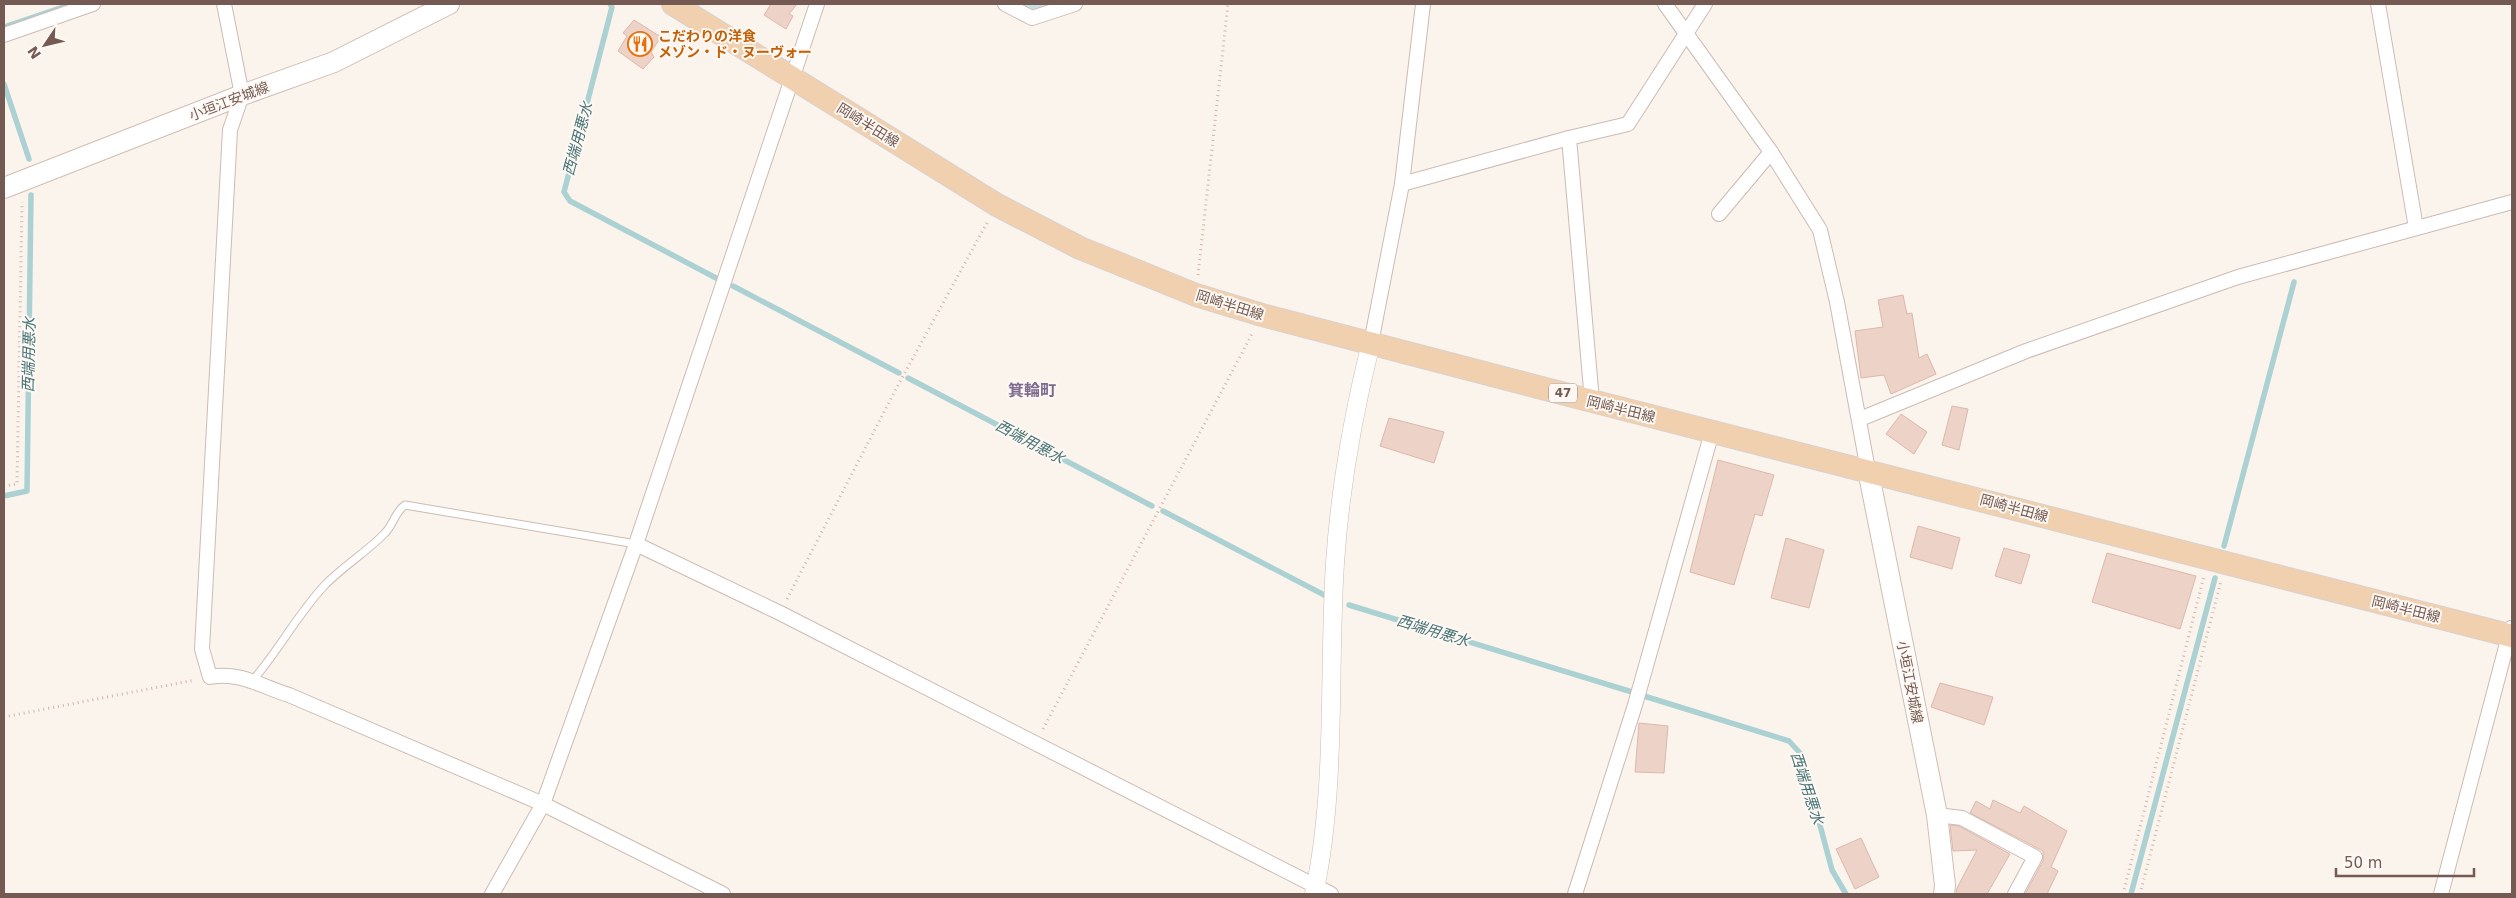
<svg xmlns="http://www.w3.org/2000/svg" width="2516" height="898" font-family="'DejaVu Sans','Noto Sans JP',sans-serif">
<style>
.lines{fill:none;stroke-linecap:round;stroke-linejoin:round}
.stream{stroke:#abd1d3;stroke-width:5.5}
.river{stroke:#c3e2e2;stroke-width:32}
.building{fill:#edd2c8;stroke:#ddb8aa}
.service-casing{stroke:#ccbbb3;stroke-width:9}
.minor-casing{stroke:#ccbbb3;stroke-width:16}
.tertiary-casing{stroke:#ccbbb3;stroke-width:19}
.secondary-casing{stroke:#d1bdb4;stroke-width:22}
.primary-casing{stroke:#d8d1cf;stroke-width:24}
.path{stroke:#d2b5aa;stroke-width:3;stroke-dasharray:1 4;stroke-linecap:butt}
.service{stroke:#fff;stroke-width:7}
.minor{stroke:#fff;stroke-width:14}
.tertiary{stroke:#fff;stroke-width:18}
.secondary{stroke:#fff;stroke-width:20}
.primary{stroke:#f0d0ae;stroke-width:22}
.labels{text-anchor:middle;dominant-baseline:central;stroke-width:4;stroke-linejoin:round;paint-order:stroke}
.shield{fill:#fdf8f3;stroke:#9d8982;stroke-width:1}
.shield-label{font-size:12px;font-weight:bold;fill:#745a52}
.food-label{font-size:14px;font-weight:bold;fill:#c56008;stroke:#fdf8f3;text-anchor:start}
.street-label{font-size:14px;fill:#745a52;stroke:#fdf8f3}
.water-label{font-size:15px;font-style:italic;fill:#477476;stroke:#fdf8f3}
.quarter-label{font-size:16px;font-weight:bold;fill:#7e6a8e;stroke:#fdf8f3}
</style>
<rect width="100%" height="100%" fill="#fbf4ed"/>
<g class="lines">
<g class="stream">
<polyline points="610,4 612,7 564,192 570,201 716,278"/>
<polyline points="4,27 72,4"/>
<polyline points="4,84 29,159"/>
<polyline points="733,286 899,373"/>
<polyline points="908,378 1152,506"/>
<polyline points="4,496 27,491 31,195"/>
<polyline points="1163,511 1330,598"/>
<polyline points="2224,546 2294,282"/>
<polyline points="1349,605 1632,692"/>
<polyline points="1644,696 1789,741 1801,754 1832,870 1846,894"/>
<polyline points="2131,894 2215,578"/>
</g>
<polyline class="river" points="1026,4 1033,4"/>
</g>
<g class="building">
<polygon points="771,4 797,4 789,14 793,16 786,29 764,15"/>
<polygon points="634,20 661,37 651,52 654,57 643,69 618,51 627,36 623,33"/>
<polygon points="1903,295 1907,314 1912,313 1919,358 1927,354 1936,374 1891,394 1884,375 1861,378 1855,331 1883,327 1878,300"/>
<polygon points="1952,406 1968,409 1959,450 1942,445"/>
<polygon points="1901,414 1927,432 1914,454 1886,434"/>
<polygon points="1389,418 1444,432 1434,463 1380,446"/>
<polygon points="1718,460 1774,475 1762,516 1755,514 1734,585 1690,572"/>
<polygon points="1918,526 1960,538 1952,569 1910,557"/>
<polygon points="1786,538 1824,550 1809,608 1771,598"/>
<polygon points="2004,548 2030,555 2021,584 1995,576"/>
<polygon points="2107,553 2196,576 2180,629 2092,602"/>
<polygon points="1940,683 1993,697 1984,725 1931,707"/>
<polygon points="1639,723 1668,726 1664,773 1635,772"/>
<polygon points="1993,800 2020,813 2024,806 2067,831 2051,867 2058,871 2047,894 2025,894 2043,861 2043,851 1970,813 1976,801 1990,809"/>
<polygon points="1950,825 1959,826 2010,854 1987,894 1956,894 1957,888 1977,850 1953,851"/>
<polygon points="1861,838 1879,877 1855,889 1836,849"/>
</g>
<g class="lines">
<defs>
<path id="service" d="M253,680C279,650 297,615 324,586C343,566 367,552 385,533C393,525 395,512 405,505L636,544"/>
<g id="minor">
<path d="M224,4L242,95L230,130L202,649L210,677C240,671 262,687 289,695L543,804L723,894"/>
<polyline points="1005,4 1032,18 1075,4"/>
<polyline points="1665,4 1771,152 1820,230 1837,302 1868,470"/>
<polyline points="2378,4 2416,228"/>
<polyline points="4,35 93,4"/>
<polyline points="1402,184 1569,138"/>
<polyline points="1719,214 1771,152"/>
<polyline points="1371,343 1402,184 1423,4"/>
<polyline points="1592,401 1569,138 1628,124 1705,4"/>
<polyline points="1860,419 2026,351 2238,277 2512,202"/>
<polyline points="636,544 780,613 1331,894"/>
<polyline points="1937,815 1962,818 2035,857 2015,894"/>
<polyline points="492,894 543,804 636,544 817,4"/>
<polyline points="1575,894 1635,705 1712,432"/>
<polyline points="2441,894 2511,628"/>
</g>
<path id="tertiary" d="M1314,894C1337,788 1328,671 1335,563C1340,488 1353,415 1371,343"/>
<g id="secondary">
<polyline points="4,188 242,95 334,62 449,4"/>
<polyline points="1868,470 1937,815 1945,885 1944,894"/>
</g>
<polyline id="primary" points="673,4 997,205 1080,248 1196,295 1262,315 1592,401 2512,636"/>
</defs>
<use href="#service" class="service-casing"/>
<use href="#minor" class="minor-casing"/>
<use href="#tertiary" class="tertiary-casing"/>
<use href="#secondary" class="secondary-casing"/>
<use href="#primary" class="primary-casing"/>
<g class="path">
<polyline points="1198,275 1228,4"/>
<polyline points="4,486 17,484 22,202"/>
<polyline points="787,599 897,387 988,221"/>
<polyline points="4,717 195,680"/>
<polyline points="1043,729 1253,332"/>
<polyline points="2123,894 2204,576"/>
<polyline points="2140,894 2221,581"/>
</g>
<use href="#service" class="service"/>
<use href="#minor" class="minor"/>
<use href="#tertiary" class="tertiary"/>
<use href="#secondary" class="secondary"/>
<use href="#primary" class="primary"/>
</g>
<defs>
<symbol id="restaurant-ring" viewBox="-11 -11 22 22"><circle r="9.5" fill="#fdf8f3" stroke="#e8710a" stroke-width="1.5"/><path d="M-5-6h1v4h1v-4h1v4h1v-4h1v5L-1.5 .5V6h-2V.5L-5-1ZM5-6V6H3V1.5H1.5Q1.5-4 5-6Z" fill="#e8710a"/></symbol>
</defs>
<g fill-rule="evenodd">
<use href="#restaurant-ring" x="626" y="30" width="28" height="28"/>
</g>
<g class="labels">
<rect class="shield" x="1549" y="383.5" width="28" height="19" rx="4"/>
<g class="shield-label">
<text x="1563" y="393">47</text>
</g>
<g class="food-label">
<text x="658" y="36">こだわりの洋食<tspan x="658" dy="16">メゾン・ド・ヌーヴォー</tspan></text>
</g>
<g class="street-label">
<text transform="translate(229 101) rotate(-21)">小垣江安城線</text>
<text transform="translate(868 125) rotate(32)">岡崎半田線</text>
<text transform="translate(1230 305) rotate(17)">岡崎半田線</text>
<text transform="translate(1621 409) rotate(14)">岡崎半田線</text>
<text transform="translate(2014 508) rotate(15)">岡崎半田線</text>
<text transform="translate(2406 609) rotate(14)">岡崎半田線</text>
<text transform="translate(1910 682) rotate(79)">小垣江安城線</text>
</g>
<g class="water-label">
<text transform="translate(578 139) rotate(-75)">西端用悪水</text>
<text transform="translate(29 355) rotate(-89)">西端用悪水</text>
<text transform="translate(1030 442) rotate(28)">西端用悪水</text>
<text transform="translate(1433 631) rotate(17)">西端用悪水</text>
<text transform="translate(1807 788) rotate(72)">西端用悪水</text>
</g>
<g class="quarter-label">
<text x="1032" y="390">箕輪町</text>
</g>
</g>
<rect width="2516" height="898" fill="none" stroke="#745a52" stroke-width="10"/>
<g transform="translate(45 45) rotate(235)" stroke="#fdf8f3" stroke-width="4" paint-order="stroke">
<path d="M0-4L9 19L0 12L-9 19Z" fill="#745a52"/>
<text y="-8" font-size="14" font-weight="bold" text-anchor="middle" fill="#745a52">N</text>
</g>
<path d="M2336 868v8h138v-8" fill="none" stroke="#745a52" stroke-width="2.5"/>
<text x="2344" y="868" font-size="15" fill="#745a52" stroke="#fdf8f3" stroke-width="4" paint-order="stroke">50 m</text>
</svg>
